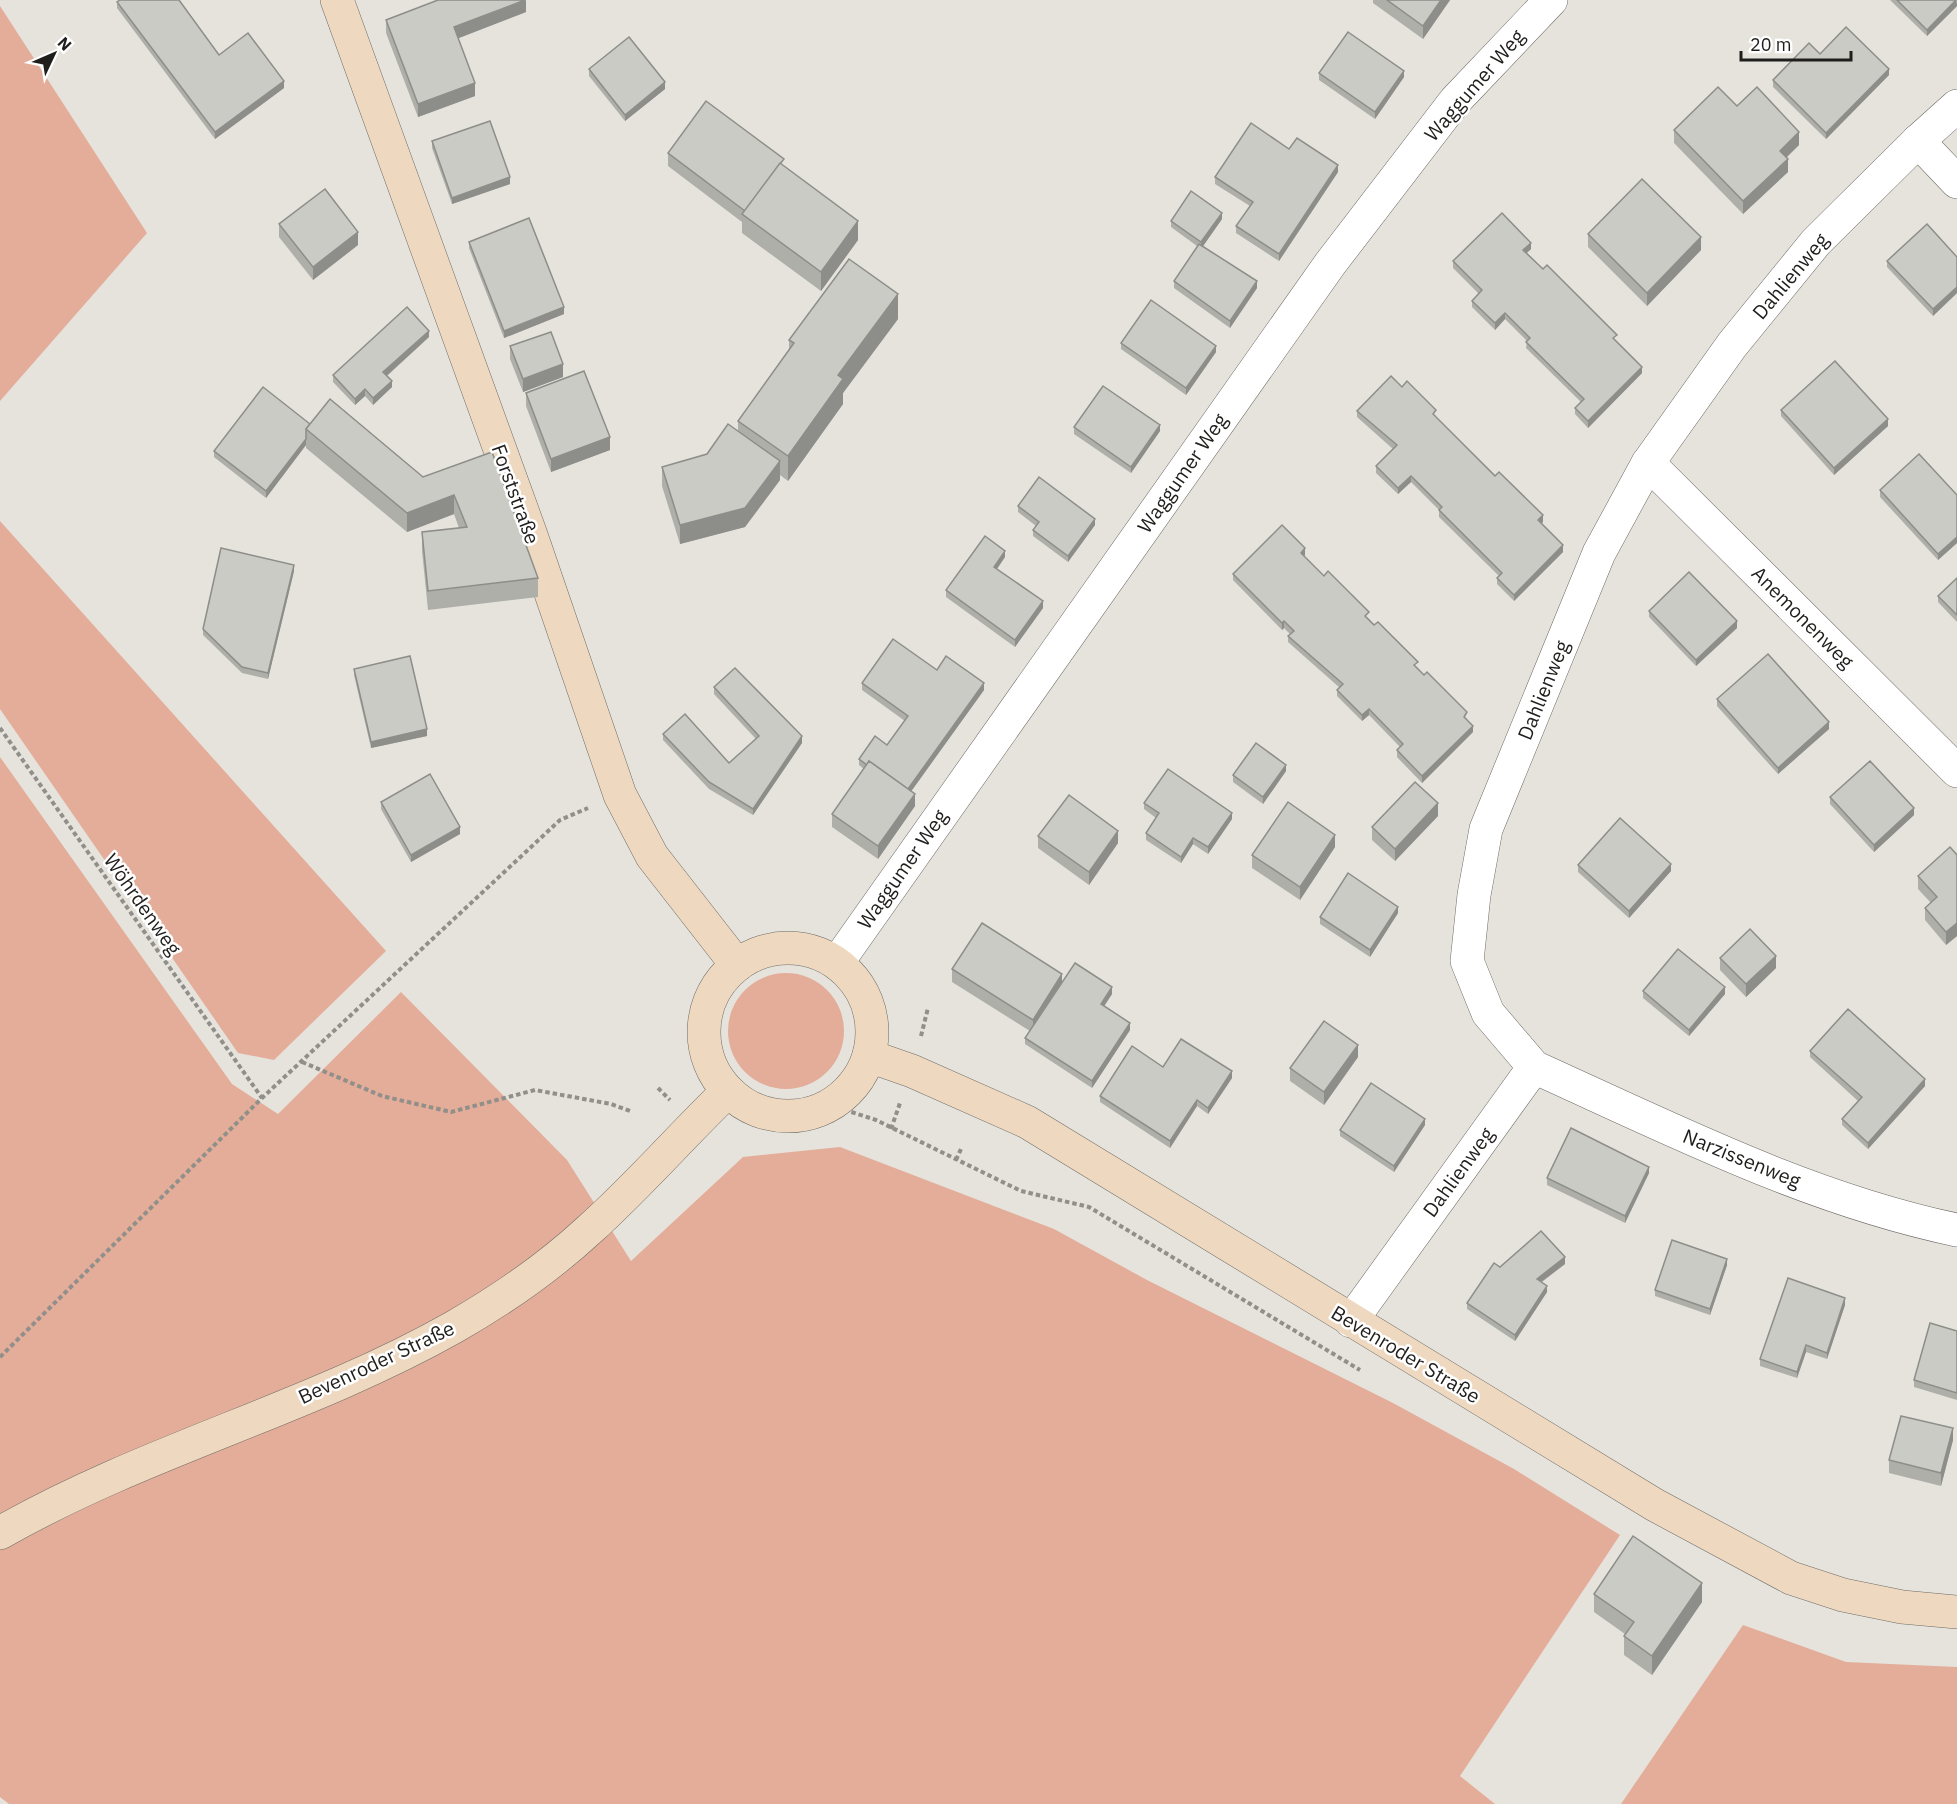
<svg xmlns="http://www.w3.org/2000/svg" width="1957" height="1804" font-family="'IBM Plex Sans',sans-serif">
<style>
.green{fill:#e3ad99}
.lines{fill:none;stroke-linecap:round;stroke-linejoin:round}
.minor-casing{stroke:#6f6c66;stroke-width:34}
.secondary-casing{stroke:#6f6c66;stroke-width:34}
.path{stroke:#918f8a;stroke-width:4;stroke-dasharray:4.5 3;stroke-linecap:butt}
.minor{stroke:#fff;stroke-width:33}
.secondary{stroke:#eed9c0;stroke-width:33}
.wall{fill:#aeafa9}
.shaded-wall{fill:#8d8e89}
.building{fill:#cacbc4;stroke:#8d8e89;stroke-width:1.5}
.labels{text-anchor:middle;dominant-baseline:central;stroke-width:5;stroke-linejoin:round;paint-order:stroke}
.street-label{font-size:20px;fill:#1f1e1c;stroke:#fff}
</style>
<rect width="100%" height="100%" fill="#e6e3dd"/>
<g class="green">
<polygon points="0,6 147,233 0,401"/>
<polygon points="0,521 386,951 274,1060 238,1053 0,709"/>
<polygon points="0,757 232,1084 278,1114 401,992 567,1160 631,1261 743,1157 840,1147 1054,1229 1147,1280 1393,1403 1514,1469 1620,1535 1460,1776 1495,1804 9,1804 0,1797"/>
<circle cx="786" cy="1031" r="58"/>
<polygon points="1743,1625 1846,1662 1957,1667 1957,1804 1621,1804"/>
</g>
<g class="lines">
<defs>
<g id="minor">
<polyline points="1918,141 1957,182"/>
<polyline points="1648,463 1957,771"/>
<polyline points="837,963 1330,264 1455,101 1551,0"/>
<path d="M1534,1067C1671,1129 1809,1199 1957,1230"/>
<polyline points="1351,1321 1534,1067 1488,1013 1467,961 1474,895 1486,829 1599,553 1648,463 1732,345 1816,242 1918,141 1957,106"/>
</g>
<g id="secondary">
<polyline points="337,0 531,535 620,795 652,856 737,965"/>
<circle cx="788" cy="1032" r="84"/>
<polyline points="869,1056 912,1071 1027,1122 1655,1505 1791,1578 1843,1595 1902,1607 1957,1612"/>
<path d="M0,1533C145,1450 309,1409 454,1327C503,1299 549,1267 590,1229C638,1186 681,1136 728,1091"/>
</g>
</defs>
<use href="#minor" class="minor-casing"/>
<use href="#secondary" class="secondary-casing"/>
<g class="path">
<polyline points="0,728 262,1098"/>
<polyline points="921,1036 928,1008"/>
<polyline points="302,1062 382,1096 451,1112 535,1090 611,1104 630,1111"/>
<polyline points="658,1088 670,1100"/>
<polyline points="830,1105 876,1120 1021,1191 1089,1207 1360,1370"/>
<polyline points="891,1129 900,1103"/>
<polyline points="956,1160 961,1149"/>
<polyline points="0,1357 262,1098 560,820 588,808"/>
</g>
<use href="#minor" class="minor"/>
<use href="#secondary" class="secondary"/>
</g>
<g class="wall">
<polygon points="1373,0 1450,0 1423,39 1373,3"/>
<polygon points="1890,0 1957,0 1957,6 1927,36"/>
<polygon points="117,2 219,55 284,88 215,139 117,8"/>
<polygon points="526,12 458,38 475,96 418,117 386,33 386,20"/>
<polygon points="1820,54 1889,75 1826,139 1773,87 1773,80"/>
<polygon points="589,69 665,89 625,121 589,76"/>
<polygon points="1319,73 1404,77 1375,119 1319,80"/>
<polygon points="1737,106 1799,145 1786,157 1788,172 1743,214 1674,143 1674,130"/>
<polygon points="432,141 510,184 452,204 432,148"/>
<polygon points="1289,149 1338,172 1279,261 1236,233 1236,226 1250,206 1215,184 1215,177"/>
<polygon points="668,153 784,166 858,240 821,291 742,233 742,222 668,166"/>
<polygon points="1222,219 1203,246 1257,288 1230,328 1174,288 1174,281 1197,246 1171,227 1171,221"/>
<polygon points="279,224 358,245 313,280 279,237"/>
<polygon points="1588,234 1701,250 1647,306 1588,247"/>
<polygon points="469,242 564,314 504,338 469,248"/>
<polygon points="1531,249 1527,253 1616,342 1642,373 1588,428 1575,414 1575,408 1581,402 1526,348 1527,341 1505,319 1495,330 1472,307 1472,301 1479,294 1453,268 1453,261"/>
<polygon points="1957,257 1957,293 1933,316 1887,267 1887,261"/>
<polygon points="898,319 843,393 843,404 788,481 780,475 780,480 745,527 680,544 662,486 662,467 707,454 738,432 738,421 789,349 789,340"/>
<polygon points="429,337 387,376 392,387 373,405 365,396 355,405 333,382 333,375"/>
<polygon points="1121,343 1216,352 1186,395 1121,349"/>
<polygon points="510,346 563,377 523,392 510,359"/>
<polygon points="1402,387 1436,416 1436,417 1543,522 1541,523 1563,552 1514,601 1497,584 1497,578 1499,576 1439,517 1439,510 1411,482 1398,494 1376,473 1376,466 1393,449 1357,417 1357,411"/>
<polygon points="526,393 610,450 551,472 526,406"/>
<polygon points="1781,410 1888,426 1834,475 1781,416"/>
<polygon points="310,424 423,477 492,452 538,578 538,597 428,610 422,551 422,532 459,528 454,514 407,532 306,448 306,445 266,498 214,457 214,451"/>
<polygon points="1074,427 1160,431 1131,473 1074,434"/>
<polygon points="1880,490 1957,495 1957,543 1938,560 1880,497"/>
<polygon points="1018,506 1095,525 1068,562 1033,536 1033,530 1036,526 1018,512"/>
<polygon points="1305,555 1304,556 1324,576 1369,619 1467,719 1473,732 1422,783 1397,757 1397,750 1400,747 1369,715 1362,721 1337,696 1337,690 1340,688 1288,642 1288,636 1290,634 1284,628 1282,630 1233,580 1233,574"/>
<polygon points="1005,557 997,569 1043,608 1015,647 946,597 946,590"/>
<polygon points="294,571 268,679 242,673 203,635 203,629"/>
<polygon points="1957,578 1957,622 1938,602 1938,596"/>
<polygon points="1649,611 1737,628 1696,666 1649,617"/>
<polygon points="354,669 427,736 371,748 354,675"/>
<polygon points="937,670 984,690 911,791 915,806 878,859 832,827 832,814 864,769 859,765 859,759 887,745 905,721 862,690 862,683"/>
<polygon points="714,687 802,743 753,815 709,789 663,740 663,734 729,763 756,739 714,694"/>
<polygon points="1717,699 1829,729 1778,774 1717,706"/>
<polygon points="1286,771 1263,804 1233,782 1233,775"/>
<polygon points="1830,797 1914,815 1874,852 1830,804"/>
<polygon points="381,802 460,834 411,862 381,809"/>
<polygon points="1144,803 1232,819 1208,854 1193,844 1181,863 1146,840 1146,833 1156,818 1144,809"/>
<polygon points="1438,816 1395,861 1372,840 1372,827"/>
<polygon points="1038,836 1118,843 1089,885 1038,848"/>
<polygon points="1335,847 1300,900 1252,868 1252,855"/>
<polygon points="1957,855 1957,936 1946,945 1925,920 1925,908 1931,903 1918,889 1918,876"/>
<polygon points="1578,865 1671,871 1629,918 1578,872"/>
<polygon points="1398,913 1370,957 1320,924 1320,917"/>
<polygon points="1720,958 1776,968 1746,997 1720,970"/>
<polygon points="952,969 1062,982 1112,994 1104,1006 1130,1030 1092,1088 1025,1044 1025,1038 1030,1031 952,982"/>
<polygon points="1643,991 1725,994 1689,1036 1643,998"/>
<polygon points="1810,1051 1925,1086 1868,1149 1842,1125 1842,1119 1858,1101 1810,1057"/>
<polygon points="1358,1057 1324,1105 1290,1081 1290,1068"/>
<polygon points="1163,1067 1232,1078 1208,1114 1197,1106 1170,1148 1100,1102 1100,1096"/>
<polygon points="1425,1125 1394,1172 1340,1136 1340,1130"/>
<polygon points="1649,1173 1625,1223 1547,1185 1547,1178"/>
<polygon points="1565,1264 1542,1282 1547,1292 1515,1341 1467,1309 1467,1303 1500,1267"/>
<polygon points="1727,1265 1710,1315 1655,1296 1655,1290"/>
<polygon points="1845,1305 1827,1359 1806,1352 1797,1378 1760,1366 1760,1359"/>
<polygon points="1957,1331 1957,1400 1914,1387 1914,1380"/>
<polygon points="1953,1440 1941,1486 1889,1473 1889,1460"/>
<polygon points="1594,1594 1702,1602 1652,1675 1624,1655 1624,1636 1625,1634 1594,1612"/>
</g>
<g class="shaded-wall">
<polygon points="526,0 526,12 454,40 454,27"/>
<polygon points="1441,0 1450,0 1423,39 1423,26"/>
<polygon points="1956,0 1957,6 1927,36 1927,30"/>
<polygon points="1889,69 1889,75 1826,139 1826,133"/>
<polygon points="1404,71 1404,77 1375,119 1375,112"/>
<polygon points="284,81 284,88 215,139 215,132"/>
<polygon points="665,82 665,89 625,121 625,115"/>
<polygon points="475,83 475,96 418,117 418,104"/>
<polygon points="1799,132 1799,145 1780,164 1780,151"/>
<polygon points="1788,159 1788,172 1743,214 1743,201"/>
<polygon points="1338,165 1338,172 1279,261 1279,254"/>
<polygon points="510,177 510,184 452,204 452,198"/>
<polygon points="1222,213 1222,219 1201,249 1201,242"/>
<polygon points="858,221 858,240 821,291 821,272"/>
<polygon points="358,232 358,245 313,280 313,267"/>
<polygon points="1701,237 1701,250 1647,306 1647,293"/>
<polygon points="1531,243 1531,249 1523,256 1523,250"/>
<polygon points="1257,281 1257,288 1230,328 1230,321"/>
<polygon points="1957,287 1957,293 1933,316 1933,309"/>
<polygon points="898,294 898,319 843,393 843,404 788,481 788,456 838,375"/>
<polygon points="564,307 564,314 504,338 504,331"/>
<polygon points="1505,313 1505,319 1495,330 1495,323"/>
<polygon points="429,331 429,337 383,379 383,372"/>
<polygon points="1216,346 1216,352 1186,395 1186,388"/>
<polygon points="563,364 563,377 523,392 523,379"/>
<polygon points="1642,367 1642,373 1588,428 1588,421"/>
<polygon points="392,381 392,387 373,405 373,398"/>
<polygon points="365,389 365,396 355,405 355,399"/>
<polygon points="1888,419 1888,426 1834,475 1834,468"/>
<polygon points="1160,425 1160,431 1131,473 1131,467"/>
<polygon points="610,437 610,450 551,472 551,459"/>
<polygon points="306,439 306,445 266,498 266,491"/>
<polygon points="780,461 780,480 745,527 680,544 680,525"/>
<polygon points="1411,476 1411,482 1398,494 1398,488"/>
<polygon points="454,495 454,514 407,532 407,513"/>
<polygon points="1543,515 1543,522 1538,527 1538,520"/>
<polygon points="1095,519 1095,525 1068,562 1068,556"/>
<polygon points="1957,537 1957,543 1938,560 1938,554"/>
<polygon points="1563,545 1563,552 1514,601 1514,595"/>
<polygon points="1305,548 1305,555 1301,559 1301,553"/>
<polygon points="1005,551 1005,557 994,573 994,567"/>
<polygon points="294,565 294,571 268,679 268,673"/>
<polygon points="1043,601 1043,608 1015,647 1015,640"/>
<polygon points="1284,621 1284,628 1282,630 1282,623"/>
<polygon points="1737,621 1737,628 1696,666 1696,660"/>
<polygon points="984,683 984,690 905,800 905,793"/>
<polygon points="1369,709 1369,715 1362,721 1362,715"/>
<polygon points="1829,722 1829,729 1778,774 1778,768"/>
<polygon points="1473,726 1473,732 1422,783 1422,776"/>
<polygon points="427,729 427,736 371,748 371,742"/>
<polygon points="802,736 802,743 753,815 753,809"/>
<polygon points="1286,765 1286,771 1263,804 1263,797"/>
<polygon points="915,794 915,806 878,859 878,846"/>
<polygon points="1438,803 1438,816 1395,861 1395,849"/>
<polygon points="1914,808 1914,815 1874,852 1874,845"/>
<polygon points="1232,813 1232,819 1208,854 1208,847"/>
<polygon points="460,827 460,834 411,862 411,855"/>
<polygon points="1118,831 1118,843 1089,885 1089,872"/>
<polygon points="1335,835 1335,847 1300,900 1300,887"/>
<polygon points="1193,838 1193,844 1181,863 1181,857"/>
<polygon points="1671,864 1671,871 1629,918 1629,911"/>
<polygon points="1398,907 1398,913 1370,957 1370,950"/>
<polygon points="1957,923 1957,936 1946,945 1946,932"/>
<polygon points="1776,956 1776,968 1746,997 1746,984"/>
<polygon points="1062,974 1062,986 1033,1033 1033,1020"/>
<polygon points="1112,987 1112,994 1101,1011 1101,1004"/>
<polygon points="1725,987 1725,994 1689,1036 1689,1030"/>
<polygon points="1130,1023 1130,1030 1092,1088 1092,1081"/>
<polygon points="1358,1045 1358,1057 1324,1105 1324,1092"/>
<polygon points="1232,1071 1232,1078 1208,1114 1208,1108"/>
<polygon points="1925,1079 1925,1086 1868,1149 1868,1143"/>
<polygon points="1197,1100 1197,1106 1170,1148 1170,1141"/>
<polygon points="1425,1119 1425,1125 1394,1172 1394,1166"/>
<polygon points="1649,1167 1649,1173 1625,1223 1625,1216"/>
<polygon points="1565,1257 1565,1264 1537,1285 1537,1279"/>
<polygon points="1727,1259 1727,1265 1710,1315 1710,1309"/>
<polygon points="1547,1286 1547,1292 1515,1341 1515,1335"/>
<polygon points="1845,1298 1845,1305 1827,1359 1827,1353"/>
<polygon points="1806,1345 1806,1352 1797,1378 1797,1372"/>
<polygon points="1953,1428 1953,1440 1941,1486 1941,1473"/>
<polygon points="1702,1583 1702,1602 1652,1675 1652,1656"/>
</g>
<g class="building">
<polygon points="120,0 179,0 219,55 248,33 284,81 215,132 117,2"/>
<polygon points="438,0 525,0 454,27 475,83 418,104 386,20"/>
<polygon points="1387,0 1441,0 1423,26"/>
<polygon points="1897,0 1956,0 1927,30"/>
<polygon points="1846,27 1889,69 1826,133 1773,80 1809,43 1820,54"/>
<polygon points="1348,32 1404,71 1375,112 1319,73"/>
<polygon points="629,37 665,82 625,115 589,69"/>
<polygon points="1718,87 1737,106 1757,87 1799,132 1780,151 1788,159 1743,201 1674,130"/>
<polygon points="706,101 784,159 745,211 668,153"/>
<polygon points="490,121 510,177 452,198 432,141"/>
<polygon points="1251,123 1289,149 1297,138 1338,165 1279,254 1236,226 1253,202 1215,177"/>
<polygon points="780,163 858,221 821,272 742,214"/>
<polygon points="1642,179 1701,237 1647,293 1588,234"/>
<polygon points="325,189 358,232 313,267 279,224"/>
<polygon points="1191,191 1222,213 1201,242 1171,221"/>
<polygon points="1502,213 1531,243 1523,250 1543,269 1547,265 1617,335 1613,338 1642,367 1588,421 1575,408 1584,399 1526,342 1530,338 1505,313 1495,323 1472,301 1482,290 1453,261"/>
<polygon points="529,218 564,307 504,331 469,242"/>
<polygon points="1927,224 1957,257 1957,287 1933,309 1887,261"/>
<polygon points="1199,244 1257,281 1230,321 1174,281"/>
<polygon points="849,259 898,294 838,375 843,379 788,456 738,421 794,343 789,340"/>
<polygon points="1151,300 1216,346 1186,388 1121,343"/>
<polygon points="407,307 429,331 383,372 392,381 373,398 365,389 355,399 333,375"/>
<polygon points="551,332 563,364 523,379 510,346"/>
<polygon points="1835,361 1888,419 1834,468 1781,410"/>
<polygon points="584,371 610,437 551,459 526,393"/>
<polygon points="1391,376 1402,387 1407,381 1436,410 1433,414 1495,476 1499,472 1543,515 1538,520 1563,545 1514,595 1497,578 1502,573 1439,510 1442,507 1411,476 1398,488 1376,466 1397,445 1357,411"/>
<polygon points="1103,386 1160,425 1131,467 1074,427"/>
<polygon points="263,387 310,424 306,429 306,439 266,491 214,451"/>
<polygon points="330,399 423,477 492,452 538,578 428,591 422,532 467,527 454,495 407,513 306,429"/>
<polygon points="728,424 780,461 745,508 680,525 662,467 707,454"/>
<polygon points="1919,454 1957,495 1957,537 1938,554 1880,490"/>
<polygon points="1039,477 1095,519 1068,556 1033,530 1039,522 1018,506"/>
<polygon points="1282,525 1305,548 1301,553 1324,576 1328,571 1369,612 1365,616 1374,625 1378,622 1418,662 1414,665 1424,675 1427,672 1467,712 1464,717 1473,726 1422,776 1397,750 1403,744 1369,709 1362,715 1337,690 1343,684 1288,636 1294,631 1284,621 1282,623 1233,574"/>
<polygon points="985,536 1005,551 994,567 1043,601 1015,640 946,590"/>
<polygon points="221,548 294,565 268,673 242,667 203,629"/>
<polygon points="1689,572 1737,621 1696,660 1649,611"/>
<polygon points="1957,578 1957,615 1938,596"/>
<polygon points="893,639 937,670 946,656 984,683 908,789 869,761 867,765 859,759 875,736 887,745 908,716 862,683"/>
<polygon points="1768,654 1829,722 1778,768 1717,699"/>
<polygon points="410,656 427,729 371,742 354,669"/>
<polygon points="735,668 802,736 753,809 709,782 663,734 685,714 729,763 759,736 714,687"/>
<polygon points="1256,743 1286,765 1263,797 1233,775"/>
<polygon points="869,761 915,794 878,846 832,814"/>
<polygon points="1870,761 1914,808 1874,845 1830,797"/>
<polygon points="1168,769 1232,813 1208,847 1193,838 1181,857 1146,833 1159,813 1144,803"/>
<polygon points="430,774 460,827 411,855 381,802"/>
<polygon points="1415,782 1438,803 1395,849 1372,827"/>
<polygon points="1069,795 1118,831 1089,872 1038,836"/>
<polygon points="1288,802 1335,835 1300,887 1252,855"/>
<polygon points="1620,818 1671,864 1629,911 1578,865"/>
<polygon points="1950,847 1957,855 1957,923 1946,932 1925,908 1937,897 1918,876"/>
<polygon points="1348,873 1398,907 1370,950 1320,917"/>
<polygon points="982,923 1062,974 1033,1020 952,969"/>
<polygon points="1750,929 1776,956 1746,984 1720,958"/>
<polygon points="1678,949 1725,987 1689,1030 1643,991"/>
<polygon points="1075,963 1112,987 1101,1004 1130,1023 1092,1081 1025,1038"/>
<polygon points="1848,1009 1925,1079 1868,1143 1842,1119 1862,1097 1810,1051"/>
<polygon points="1324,1021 1358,1045 1324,1092 1290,1068"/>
<polygon points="1181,1039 1232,1071 1208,1108 1197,1100 1170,1141 1100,1096 1132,1046 1163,1067"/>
<polygon points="1371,1083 1425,1119 1394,1166 1340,1130"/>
<polygon points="1571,1128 1649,1167 1625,1216 1547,1178"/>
<polygon points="1541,1231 1565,1257 1537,1279 1547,1286 1515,1335 1467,1303 1494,1263 1500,1267"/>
<polygon points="1672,1240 1727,1259 1710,1309 1655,1290"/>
<polygon points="1788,1278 1845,1298 1827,1353 1806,1345 1797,1372 1760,1359"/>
<polygon points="1930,1323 1957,1331 1957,1393 1914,1380"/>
<polygon points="1901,1416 1953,1428 1941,1473 1889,1460"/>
<polygon points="1633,1536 1702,1583 1652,1656 1624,1636 1634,1622 1594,1594"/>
</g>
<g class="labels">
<g class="street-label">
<text transform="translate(1474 85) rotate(-49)">Waggumer Weg</text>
<text transform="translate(1790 276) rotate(-50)">Dahlienweg</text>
<text transform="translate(1182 473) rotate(-55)">Waggumer Weg</text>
<text transform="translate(516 494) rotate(70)">Forststraße</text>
<text transform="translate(1803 617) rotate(45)">Anemonenweg</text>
<text transform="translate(1543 690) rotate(-68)">Dahlienweg</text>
<text transform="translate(902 869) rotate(-55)">Waggumer Weg</text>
<text transform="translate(143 904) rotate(55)">Wöhrdenweg</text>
<text transform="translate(1742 1158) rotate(22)">Narzissenweg</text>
<text transform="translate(1458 1172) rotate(-54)">Dahlienweg</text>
<text transform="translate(1406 1354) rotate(31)">Bevenroder Straße</text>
<text transform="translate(376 1362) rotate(-25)">Bevenroder Straße</text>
</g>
</g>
<g transform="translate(54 54) rotate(46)" stroke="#ffffff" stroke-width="4.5" paint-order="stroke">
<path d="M0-4.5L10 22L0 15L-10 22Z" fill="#1f1e1c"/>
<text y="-9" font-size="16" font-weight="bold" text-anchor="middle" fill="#1f1e1c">N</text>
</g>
<path d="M1741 51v9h110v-9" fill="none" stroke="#1f1e1c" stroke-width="3"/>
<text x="1750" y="51" font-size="18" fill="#1f1e1c" stroke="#ffffff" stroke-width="4.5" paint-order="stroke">20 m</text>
</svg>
